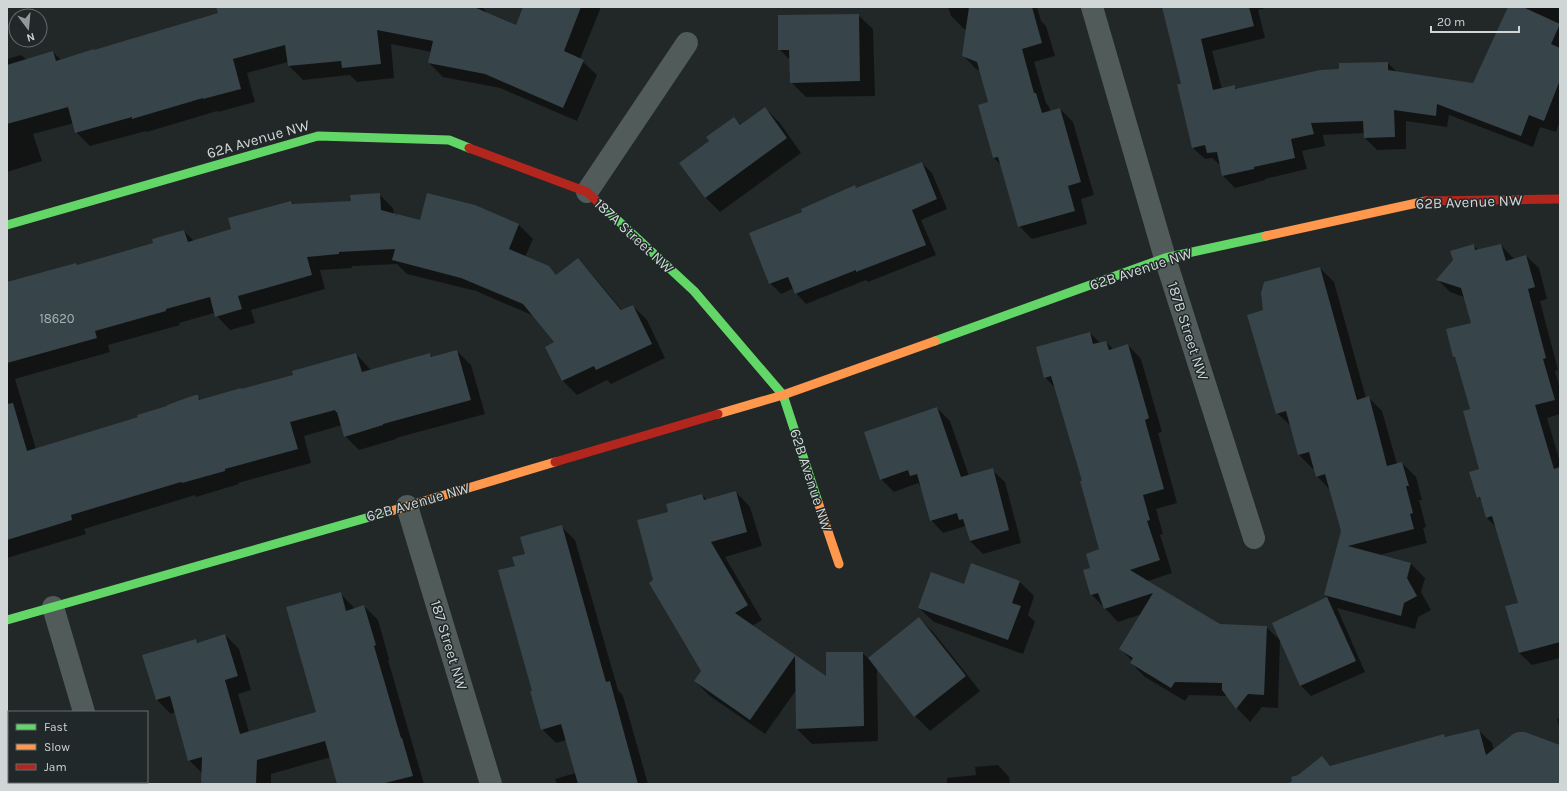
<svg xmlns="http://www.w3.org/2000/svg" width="1567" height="791" font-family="Karla,sans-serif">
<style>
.shadow{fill:#0007}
.building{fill:#37444a}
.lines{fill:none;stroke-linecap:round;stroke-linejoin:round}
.street{stroke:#515b59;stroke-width:22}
.fast{stroke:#63d668;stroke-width:9}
.slow{stroke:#ff974d;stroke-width:9}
.jam{stroke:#b3261e;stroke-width:9}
.labels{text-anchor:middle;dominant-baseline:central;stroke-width:3;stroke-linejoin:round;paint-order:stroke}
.number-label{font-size:13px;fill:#aab1b2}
.street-label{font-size:15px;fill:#d0d5d5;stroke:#202829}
</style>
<rect width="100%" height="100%" fill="#222727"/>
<g class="shadow">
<polygon points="217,7 482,7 489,15 516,27 524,7 601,7 580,59 597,75 577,121 500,88 443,77 429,63 432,52 391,44 394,78 357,82 350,75 303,80 289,66 288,62 247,73 255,102 218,112 217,111 147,132 146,131 90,146 76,132 74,123 33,134 42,161 7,172 7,59 21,55 27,60 53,52 61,60 219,14"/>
<polygon points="948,7 1037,7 1041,21 1046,26 1055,56 1034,62 1046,103 1049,107 1051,112 1060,109 1073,122 1094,195 1081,199 1087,224 1032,239 1019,226 1002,166 994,158 990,103 980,70 976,69 963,55 967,29 964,29 951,16"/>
<polygon points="1163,7 1270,7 1258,10 1265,38 1212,51 1222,89 1234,86 1237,89 1388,63 1397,72 1474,84 1509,7 1560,7 1560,120 1556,132 1540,127 1533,147 1449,115 1447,127 1406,121 1406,149 1377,150 1365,138 1365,133 1323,135 1325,146 1302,151 1307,169 1265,179 1265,180 1235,188 1223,176 1220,165 1212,158 1205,159 1193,148 1182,84"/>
<polygon points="858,15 873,29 875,96 806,97 791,82 790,60 779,49"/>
<polygon points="765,108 780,123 801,153 720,212 705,197 710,141 734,118 741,125"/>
<polygon points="922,163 932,173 947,209 921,220 936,255 868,282 866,280 806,304 796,293 794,288 781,294 770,283 804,212 855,187 857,189"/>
<polygon points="379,194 393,208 394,214 398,217 421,221 475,206 519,225 533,239 525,257 549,267 557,276 578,259 591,273 623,311 633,306 647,320 665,358 611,384 607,380 577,395 563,381 547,347 556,343 534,316 476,291 407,274 397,264 352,266 352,268 320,270 325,289 251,310 255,323 230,330 214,313 179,323 180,325 108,345 110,352 15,379 36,449 139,417 197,396 201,400 242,390 294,376 356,354 371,370 430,354 433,358 457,351 471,365 485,414 396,438 396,439 359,450 345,436 342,425 304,436 311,463 238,483 239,484 196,497 195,495 84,529 86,534 7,558 7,283 78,266 154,244 184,231 194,241 232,230 291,202 294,205 352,202"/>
<polygon points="1473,245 1479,251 1501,245 1514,259 1526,256 1539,268 1547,299 1540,301 1558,370 1555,371 1560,389 1560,414 1547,418 1560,462 1560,658 1532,665 1519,653 1519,603 1497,528 1487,518 1482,501 1478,497 1480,469 1471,409 1457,360 1454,357 1472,323 1464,297 1450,292 1438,280"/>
<polygon points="1320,268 1334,282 1366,398 1368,397 1382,411 1397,464 1402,463 1416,477 1422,500 1419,500 1426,527 1423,528 1427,543 1379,555 1411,564 1425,578 1421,592 1431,610 1418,617 1415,629 1337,608 1365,672 1311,696 1301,686 1273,623 1328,598 1325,595 1342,531 1330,490 1317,476 1315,468 1313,469 1299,455 1292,427 1277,413 1264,311"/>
<polygon points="1090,333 1100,343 1106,342 1113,349 1128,345 1141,359 1162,432 1158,433 1177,503 1156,509 1163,534 1160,535 1172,573 1148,581 1220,625 1266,627 1280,640 1278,708 1262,707 1250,722 1237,708 1227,696 1189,695 1185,701 1145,677 1131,663 1132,661 1121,649 1142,614 1118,622 1091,594 1092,568 1100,550 1083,481 1055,388 1045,377"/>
<polygon points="937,408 950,421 969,476 992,470 1005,482 1021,543 983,554 970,541 966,526 943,533 931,520 921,487 918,483 894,492 881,479"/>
<polygon points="736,492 750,507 762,546 725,557 762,620 752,626 827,678 862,653 869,659 919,618 934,633 980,691 930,731 915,716 877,669 878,741 812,744 797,729 797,689 765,734 710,696 695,681 703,671 655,581 669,513 702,495 707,500"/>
<polygon points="561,526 575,540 618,690 623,696 648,784 557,784 555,779 576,773 567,740 556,743 542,729 533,692 516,567 526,554"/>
<polygon points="1019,581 1034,596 1028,615 1035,622 1023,654 934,622 919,608 965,585"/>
<polygon points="340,593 355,609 364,606 378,620 389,659 388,660 424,784 338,784 331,757 271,774 271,784 202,784 203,774 189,760 175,712 171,714 157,700 195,640 198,643 225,635 239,649 251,690 238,694 249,732 317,713"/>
<polygon points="1560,718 1560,729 1557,719"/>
<polygon points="7,720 9,727 9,754 7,755"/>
<polygon points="1478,730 1492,743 1494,750 1560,746 1560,784 1289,784 1322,758 1331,767 1444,735 1447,738"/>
<polygon points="998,765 1009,777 1010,784 947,784 947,778 976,775 975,767"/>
</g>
<g class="building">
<polygon points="216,7 474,7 516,25 523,7 581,7 564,51 584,60 563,108 485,74 428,63 433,41 377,30 381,64 342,68 341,61 288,66 285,45 233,59 241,89 203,99 203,98 132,119 132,117 75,133 68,107 7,124 7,65 53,51 56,61 94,49 94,50 218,13"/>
<polygon points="969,7 1032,7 1042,43 1022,49 1034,93 1036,93 1042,113 1060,108 1081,182 1068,186 1075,211 1018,227 998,157 993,158 978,105 988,102 977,62 962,56"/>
<polygon points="1162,7 1249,7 1254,26 1201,39 1213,90 1235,85 1235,89 1320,70 1339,69 1339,63 1388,62 1388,70 1473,83 1508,7 1523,7 1560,24 1551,44 1560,48 1560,80 1544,121 1529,115 1521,136 1437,104 1436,116 1394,110 1395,137 1364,138 1363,121 1311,123 1314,134 1291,139 1295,158 1254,167 1254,169 1222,176 1217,152 1207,153 1205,145 1192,148 1177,84 1181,84"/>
<polygon points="859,14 860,81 790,83 789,50 778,50 778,15"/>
<polygon points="765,107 787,138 705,198 679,163 709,141 706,137 734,117 740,125"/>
<polygon points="922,162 937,199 912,210 926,245 856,272 856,270 795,294 788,277 769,284 749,233 802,212 801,209 855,185 856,188"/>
<polygon points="380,193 381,210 396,214 397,217 397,214 420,220 427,193 475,205 519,224 509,249 549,266 556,275 578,258 621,310 633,305 652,344 596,370 594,366 562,381 545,347 554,342 523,304 461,278 392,260 395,249 339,252 339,254 307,257 312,275 238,296 242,309 215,317 210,297 166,309 166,311 95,331 97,338 7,363 7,282 76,263 77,265 153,243 152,239 184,230 188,242 231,229 228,218 291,201 292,204 351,201 350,195"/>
<polygon points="1474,244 1475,250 1501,244 1506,261 1526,255 1535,287 1528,289 1546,358 1543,359 1555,400 1535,405 1554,469 1560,467 1560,642 1519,653 1505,606 1518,603 1492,516 1486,518 1480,497 1477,498 1469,472 1479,469 1463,411 1470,409 1455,357 1453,357 1446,329 1471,323 1461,288 1436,280 1453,260 1450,251"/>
<polygon points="1320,267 1357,400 1369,396 1387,466 1402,462 1409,486 1406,486 1413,513 1410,514 1414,529 1348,546 1411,563 1407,578 1417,596 1404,603 1401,616 1324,595 1341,531 1325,474 1316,477 1309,452 1298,455 1286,411 1276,414 1247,315 1263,310 1261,293 1264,282"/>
<polygon points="1090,332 1093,344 1106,341 1109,350 1128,344 1149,418 1145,420 1164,489 1143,495 1150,520 1147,521 1160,560 1130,570 1220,624 1267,626 1264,695 1248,694 1236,709 1222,690 1222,683 1175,682 1171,688 1130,663 1133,658 1119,649 1153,593 1104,609 1098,593 1091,595 1090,594 1083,570 1090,568 1086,554 1099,549 1080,481 1082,481 1051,376 1044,378 1036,347"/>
<polygon points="457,350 471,400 383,424 383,425 344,437 337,412 336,412 335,410 290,422 298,449 225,469 225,471 182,483 181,482 71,515 72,520 7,540 7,404 13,403 27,451 138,417 137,415 167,406 167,405 195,395 198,395 199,400 241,388 241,389 293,375 292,371 356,353 362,372 430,353 431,357"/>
<polygon points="937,407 961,477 993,468 1009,530 970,541 963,519 959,520 957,513 930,521 917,474 910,476 908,470 880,480 864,432"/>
<polygon points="736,491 747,532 711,542 748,605 735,613 826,676 826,652 863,652 864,726 796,729 795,656 750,720 694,681 701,671 649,583 653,580 637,520 668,512 666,504 702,494 704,500"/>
<polygon points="562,525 606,682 610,681 638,784 578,784 561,724 541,730 530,691 532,691 498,570 515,566 512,557 525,554 520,537"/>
<polygon points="971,563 1020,581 1012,603 1021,606 1008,640 918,608 931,572 964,584"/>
<polygon points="341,592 346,611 364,605 376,645 374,646 401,738 402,738 413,776 381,784 337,784 325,741 257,760 256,784 201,784 202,757 188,761 170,696 156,700 142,655 196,639 197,643 225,634 238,676 225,680 240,734 316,712 286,607"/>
<polygon points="1327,597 1356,661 1300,686 1272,623"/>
<polygon points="919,617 966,676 914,717 868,658"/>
<polygon points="1479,729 1486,755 1513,734 1518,732 1525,732 1560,745 1560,784 1287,784 1292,781 1291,777 1298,775 1322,756 1330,766 1444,734 1445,737"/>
</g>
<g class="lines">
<g class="street">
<polyline points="1092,7 1165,258 1254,538"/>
<polyline points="587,192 687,43"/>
<polyline points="407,506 491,784"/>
<polyline points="53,607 84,712"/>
</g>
<g class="fast">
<polyline points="598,202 694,291 783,395 818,502"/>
<polyline points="7,225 318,136 449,140 469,148"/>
<polyline points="935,341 1165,258 1266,236"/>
<polyline points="7,620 391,511"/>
</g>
<g class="slow">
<polyline points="1266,236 1426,201"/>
<polyline points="718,414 783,395 935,341"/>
<polyline points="818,502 839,564"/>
<polyline points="391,511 555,462"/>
</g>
<g class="jam">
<polyline points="469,148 587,192 598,202"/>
<polyline points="1426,201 1560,199"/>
<polyline points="555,462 718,414"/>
</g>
</g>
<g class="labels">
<g class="number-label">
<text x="57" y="318">18620</text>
</g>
<g class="street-label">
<text transform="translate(258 139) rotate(-16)">62A Avenue NW</text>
<text transform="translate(1469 202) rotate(-2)">62B Avenue NW</text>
<text transform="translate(634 236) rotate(43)">187A Street NW</text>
<text transform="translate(1141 269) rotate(-18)">62B Avenue NW</text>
<text transform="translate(1188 331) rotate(72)">187B Street NW</text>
<text transform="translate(811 480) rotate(72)">62B Avenue NW</text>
<text transform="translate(418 502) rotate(-16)">62B Avenue NW</text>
<text transform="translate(449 645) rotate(73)">187 Street NW</text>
</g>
</g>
<rect width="1567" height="791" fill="none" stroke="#d0d5d5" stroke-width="16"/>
<rect x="8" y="711" width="140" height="72" fill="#202829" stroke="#666d6e"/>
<rect x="16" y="724" width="20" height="6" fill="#63d668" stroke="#666d6e"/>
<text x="44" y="731" font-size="12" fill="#d0d5d5">Fast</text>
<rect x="16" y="744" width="20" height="6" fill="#ff974d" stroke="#666d6e"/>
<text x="44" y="751" font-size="12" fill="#d0d5d5">Slow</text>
<rect x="16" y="764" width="20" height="6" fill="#b3261e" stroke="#666d6e"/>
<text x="44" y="771" font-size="12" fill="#d0d5d5">Jam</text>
<g transform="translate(28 28) rotate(164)"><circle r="19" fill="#202829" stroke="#666d6e"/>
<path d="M0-3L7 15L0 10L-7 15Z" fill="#939898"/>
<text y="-6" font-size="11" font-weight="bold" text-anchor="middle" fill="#d0d5d5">N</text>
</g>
<path d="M1431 26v6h88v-6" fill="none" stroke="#d0d5d5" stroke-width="2"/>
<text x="1437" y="26" font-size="12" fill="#d0d5d5" stroke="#202829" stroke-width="3" paint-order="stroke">20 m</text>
</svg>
